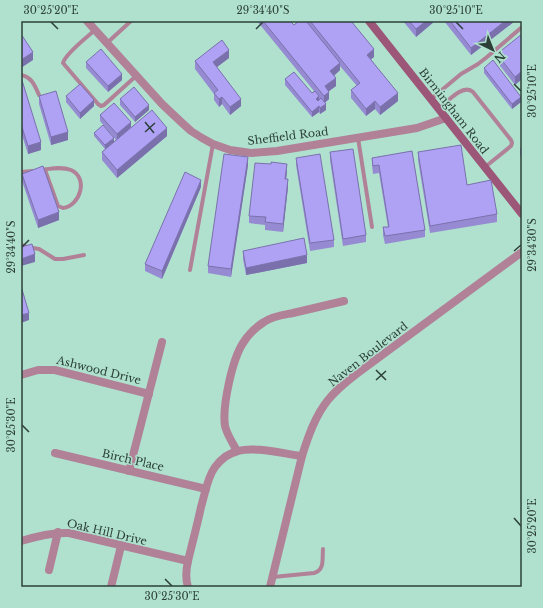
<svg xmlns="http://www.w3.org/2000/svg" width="543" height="608" font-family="'Libre Baskerville',serif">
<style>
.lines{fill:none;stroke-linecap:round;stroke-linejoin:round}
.lane{stroke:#b18197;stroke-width:4}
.street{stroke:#b18197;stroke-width:8}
.secondary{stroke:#9c5778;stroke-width:8}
.wall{fill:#968bd3}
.shaded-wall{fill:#7a71ac}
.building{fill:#afa2f5;stroke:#7a71ac}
.ticks{fill:none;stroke:#2c4039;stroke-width:1.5}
.labels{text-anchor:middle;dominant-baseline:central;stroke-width:3;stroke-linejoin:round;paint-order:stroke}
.street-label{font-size:11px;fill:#2c4039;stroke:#b0e1cf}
.neatline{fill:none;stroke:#2c4039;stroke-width:1.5}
.ticks-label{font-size:10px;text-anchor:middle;fill:#2c4039}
</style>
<rect width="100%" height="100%" fill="#b0e1cf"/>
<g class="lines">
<g class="lane">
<path d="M95,30C87,37 65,54 63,63L98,104L101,106L104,105L136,76"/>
<polyline points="107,43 131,21"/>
<path d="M21,75C32,77 35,86 39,95"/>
<polyline points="431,99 461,74 478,64 487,57 522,27"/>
<path d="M439,109C447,102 463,83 473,92L511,140L512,143L511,146L485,167"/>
<polyline points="358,138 372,227"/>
<path d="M39,170C50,169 61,166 71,170C89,178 80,206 63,208L58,206L45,170"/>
<polyline points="21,172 33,171"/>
<polyline points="21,245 27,247 39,249 55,259 63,259 84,255"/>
<polyline points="190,270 213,144"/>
<path d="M273,577L314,573C325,570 322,559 323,549"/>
</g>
<g class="street">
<polyline points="87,21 162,104 180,121 191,131 202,138 213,144 230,150 251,153 277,151 417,128 446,118"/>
<polyline points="21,375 38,370 55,370 149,394"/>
<path d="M237,451C233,443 227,435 225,426C222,407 232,360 243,343C248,335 256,327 264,322C273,316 283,315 293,313C310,309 327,305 344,301"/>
<polyline points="55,453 206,489"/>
<polyline points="129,471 162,342"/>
<path d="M21,541C37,536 52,532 69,533L188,561"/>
<polyline points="49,570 58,532"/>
<polyline points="111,587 121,546"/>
<path d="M188,587C185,578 186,570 188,561C192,544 197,526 201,507C205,494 207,478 215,467C221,459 229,453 238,451C255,446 284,454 302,456"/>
<path d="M270,587L302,456C308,437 315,416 328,400C336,390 346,382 355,375L522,252"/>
</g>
<polyline class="secondary" points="369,21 522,214"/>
</g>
<g class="wall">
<polygon points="257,21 290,21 294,25 299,21 351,21 374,57 371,59 398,101 380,115 375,109 366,116 351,98 351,90 357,86 340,66 340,70 334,76 336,86 329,91 329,99 325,103 326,110 320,114 319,112 312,117 285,85 285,79 312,93 314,91"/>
<polygon points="403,21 435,21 416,37"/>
<polygon points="444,21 515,21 471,55"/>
<polygon points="522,34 522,79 515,85 497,62 497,54"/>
<polygon points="229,58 217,67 241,106 230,115 222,104 219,107 214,100 214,94 195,69 195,61"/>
<polygon points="86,62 122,80 108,92 86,68"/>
<polygon points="484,68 521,102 512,109 484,73"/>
<polygon points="21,77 41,150 28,154 21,132"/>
<polygon points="39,96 68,140 51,145 39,104"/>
<polygon points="66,96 94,106 80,119 66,102"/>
<polygon points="120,99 149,110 135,122 120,105"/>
<polygon points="100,115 131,127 167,136 117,178 102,160 102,152 116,140 100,121"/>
<polygon points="94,133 114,142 105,149 94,136"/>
<polygon points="522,147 522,158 520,156 520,148"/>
<polygon points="412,151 425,230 425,237 385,244 383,235 383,227 388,227 379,173 373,174 372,165 372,158"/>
<polygon points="330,152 366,235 366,242 343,246 330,160"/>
<polygon points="418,152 467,185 497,214 497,222 430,233 418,160"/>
<polygon points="296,158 334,240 334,247 310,251 296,165"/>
<polygon points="248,165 231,277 208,273 208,266"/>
<polygon points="287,172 286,179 288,187 283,232 265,230 265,225 249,223 249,216"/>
<polygon points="22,174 59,220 38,228 22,181"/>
<polygon points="201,187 162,279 145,271 145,264"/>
<polygon points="243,251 307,263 246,275 243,259"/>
</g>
<g class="shaded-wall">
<polygon points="426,21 435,21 416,37 416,29"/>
<polygon points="505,21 515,21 471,55 471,48"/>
<polygon points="374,49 374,57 367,62 367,55"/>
<polygon points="229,50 229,58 213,70 213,62"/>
<polygon points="33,52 33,60 21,68 21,60"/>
<polygon points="340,63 340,70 330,79 330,71"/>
<polygon points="522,71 522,79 515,85 515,77"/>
<polygon points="122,74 122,80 108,92 108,86"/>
<polygon points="336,78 336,86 325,94 325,86"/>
<polygon points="329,92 329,99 324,103 324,96"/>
<polygon points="398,93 398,101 380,115 380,107"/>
<polygon points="319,96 319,102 316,104 316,99"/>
<polygon points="222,97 222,104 219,107 219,99"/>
<polygon points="521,97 521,102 512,109 512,104"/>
<polygon points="241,99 241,106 230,115 230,107"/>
<polygon points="94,100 94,106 80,119 80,113"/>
<polygon points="375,101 375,109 366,116 366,109"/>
<polygon points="326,104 326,110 320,114 320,108"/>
<polygon points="149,105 149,110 135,122 135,117"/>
<polygon points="319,106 319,112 312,117 312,112"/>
<polygon points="131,122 131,127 117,140 117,134"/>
<polygon points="167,128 167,136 117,178 117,170"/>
<polygon points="68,132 68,140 51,145 51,137"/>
<polygon points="114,138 114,142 105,149 105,145"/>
<polygon points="41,142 41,150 28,154 28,146"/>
<polygon points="248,157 248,165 231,277 231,269"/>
<polygon points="287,164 287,172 285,186 285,179"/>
<polygon points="288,179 288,187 283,232 283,224"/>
<polygon points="201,180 201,187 162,279 162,271"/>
<polygon points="59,212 59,220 38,228 38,220"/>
<polygon points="35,254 35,262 21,266 21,259"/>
<polygon points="307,255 307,263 246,275 246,268"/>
<polygon points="29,313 29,320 21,323 21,315"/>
</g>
<g class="building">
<polygon points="263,21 290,21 294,25 299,21 306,21 340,63 330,71 336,78 325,86 329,92 324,96"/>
<polygon points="310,21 351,21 374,49 367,55 398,93 380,107 375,101 366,109 351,90 360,83"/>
<polygon points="409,21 426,21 416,29"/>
<polygon points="450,21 505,21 471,48"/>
<polygon points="21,34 33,52 21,60"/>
<polygon points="522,34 522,71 515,77 497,54"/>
<polygon points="222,40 229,50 213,62 241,99 230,107 222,97 219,99 214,93 218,90 195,61"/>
<polygon points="101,49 122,74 108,86 86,62"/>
<polygon points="493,60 521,97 512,104 484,68"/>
<polygon points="294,72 312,93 315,91 319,96 316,99 318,101 321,98 326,104 320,108 319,106 312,112 285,79"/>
<polygon points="21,77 41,142 28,146 21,124"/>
<polygon points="80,84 94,100 80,113 66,96"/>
<polygon points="134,87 149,105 135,117 120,99"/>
<polygon points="56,91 68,132 51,137 39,96"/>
<polygon points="114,103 131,122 117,134 100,115"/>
<polygon points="152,110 167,128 117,170 102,152"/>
<polygon points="103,125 114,138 105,145 94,133"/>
<polygon points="461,145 467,185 491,180 497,214 430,226 418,152"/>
<polygon points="353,149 366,235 343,239 330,152"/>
<polygon points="412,151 425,230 385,236 383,227 389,227 379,165 373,166 372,158"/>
<polygon points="224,154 248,157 231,269 208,266"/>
<polygon points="320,154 334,240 310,243 296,158"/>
<polygon points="271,162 287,164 285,179 288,179 283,224 265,222 266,217 249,216 255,163 271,164"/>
<polygon points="43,166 59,212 38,220 22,174"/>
<polygon points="185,172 201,180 162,271 145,264"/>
<polygon points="304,238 307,255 246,268 243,251"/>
<polygon points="32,244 35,254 21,259 21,247"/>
<polygon points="21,286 29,313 21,315"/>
</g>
<path class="ticks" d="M51,22L58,29M456,22L463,29M256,29L263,22M514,84L521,91M145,122L154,133M145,132L155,123M22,247L29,240M514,251L521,245M376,370L386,380M376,380L386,371M22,425L29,432M514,518L521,526M165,579L172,586"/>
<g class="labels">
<g class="street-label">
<text transform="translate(454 111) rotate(52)">Birmingham Road</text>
<text transform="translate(288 136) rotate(-7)">Sheffield Road</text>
<text transform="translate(368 354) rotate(-38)">Naven Boulevard</text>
<text transform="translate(99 370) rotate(14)">Ashwood Drive</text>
<text transform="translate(133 460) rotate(13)">Birch Place</text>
<text transform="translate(107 532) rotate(13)">Oak Hill Drive</text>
</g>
</g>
<rect width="543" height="608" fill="none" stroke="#b0e1cf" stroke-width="44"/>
<g transform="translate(493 50) rotate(137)" stroke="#b0e1cf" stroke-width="3" paint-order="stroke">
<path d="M0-3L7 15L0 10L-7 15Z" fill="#2c4039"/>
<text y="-6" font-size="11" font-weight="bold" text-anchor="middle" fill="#2c4039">N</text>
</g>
<rect x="22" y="22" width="499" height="564" class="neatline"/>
<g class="ticks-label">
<text x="51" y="14">30°25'20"E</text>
<text x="263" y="14">29°34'40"S</text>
<text x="456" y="14">30°25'10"E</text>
<text transform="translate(532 91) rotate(-90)" y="4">30°25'10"E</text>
<text transform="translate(532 245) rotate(-90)" y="4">29°34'30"S</text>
<text transform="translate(11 247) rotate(-90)" y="4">29°34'40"S</text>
<text transform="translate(11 425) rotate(-90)" y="4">30°25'30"E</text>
<text transform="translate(532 526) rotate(-90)" y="4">30°25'20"E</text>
<text x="172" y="600">30°25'30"E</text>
</g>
</svg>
